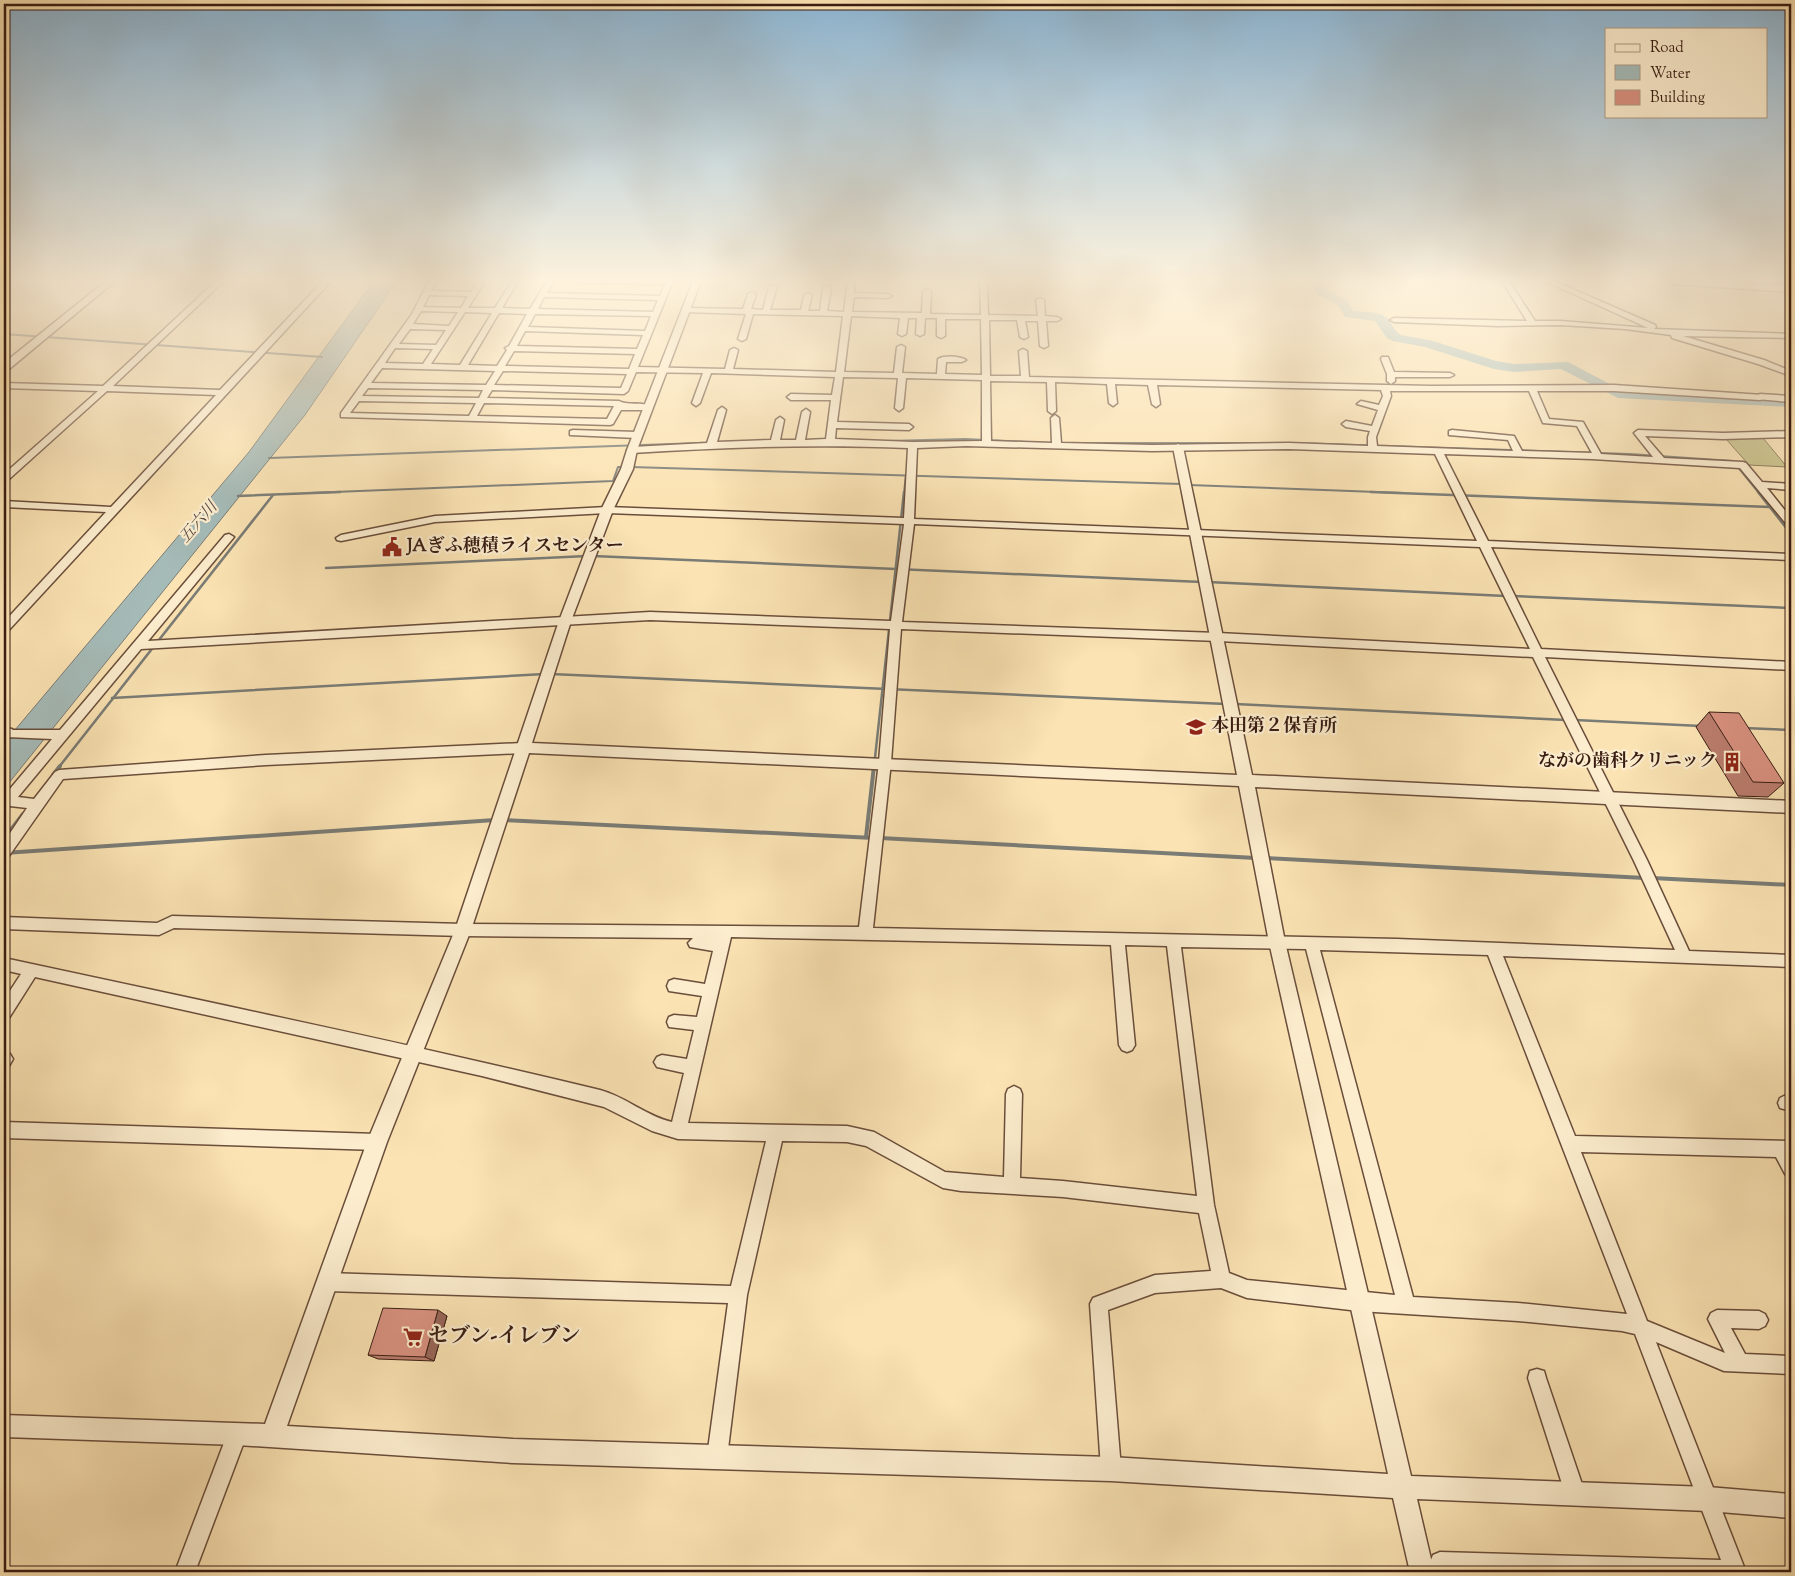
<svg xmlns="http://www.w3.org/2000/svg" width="1795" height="1576" font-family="'Sorts Mill Goudy','Noto Serif JP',serif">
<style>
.green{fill:#c6c187;stroke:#806f4d}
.water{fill:#a5bbb8;stroke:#7a7c76}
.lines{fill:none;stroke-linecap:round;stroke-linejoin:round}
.stream-far2{stroke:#7a7c76;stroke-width:2}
.stream-far1{stroke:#7a7c76;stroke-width:2.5}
.stream{stroke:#7a7c76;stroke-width:4}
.river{fill:#a5bbb8;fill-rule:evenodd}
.minor-casing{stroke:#6a4e3b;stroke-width:3}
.tertiary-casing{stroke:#6a4e3b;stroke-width:3}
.minor{fill:#fcedce;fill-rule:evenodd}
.tertiary{fill:#fcedce;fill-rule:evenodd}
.wall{fill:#bb7d6e;stroke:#391d13}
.shaded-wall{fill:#98665a;stroke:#391d13}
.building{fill:#d99180;stroke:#391d13}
.labels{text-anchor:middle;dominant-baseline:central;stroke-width:4.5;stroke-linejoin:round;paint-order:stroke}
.far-water-label{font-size:16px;font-style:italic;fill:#594c45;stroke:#fcedce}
.poi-label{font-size:18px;font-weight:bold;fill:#391d13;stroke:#fcedce;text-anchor:start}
.near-poi-label{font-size:21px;font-weight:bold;fill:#391d13;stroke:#fcedce;text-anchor:start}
</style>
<rect width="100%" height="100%" fill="#fbe3b3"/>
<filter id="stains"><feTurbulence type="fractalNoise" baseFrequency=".004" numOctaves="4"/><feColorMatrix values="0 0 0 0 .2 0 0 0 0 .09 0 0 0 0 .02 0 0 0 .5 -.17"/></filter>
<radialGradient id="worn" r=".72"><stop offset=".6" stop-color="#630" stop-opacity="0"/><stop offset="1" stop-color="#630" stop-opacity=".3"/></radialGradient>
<polygon class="green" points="1763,438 1787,467 1749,465 1726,439"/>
<polygon class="water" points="374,281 397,281 305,415 4,789 4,743 249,452"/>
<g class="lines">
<g class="stream-far2">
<polyline points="4,334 322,357"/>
<polyline points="886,441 965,439 1049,443 1290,443"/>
<polyline points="1296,443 1630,454 1733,461 1759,493"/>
<polyline points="269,458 727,442"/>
<polyline points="631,467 1182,484"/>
<polyline points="1189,485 1404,493"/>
<polyline points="309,493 613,481 618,467 625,467"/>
<polyline points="904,493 906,474"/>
</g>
<g class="stream-far1">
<polyline points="1371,492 1770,507"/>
<polyline points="1758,492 1791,534"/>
<polyline points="238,496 340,492"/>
<polyline points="593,556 1202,582"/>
<polyline points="326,568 587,556"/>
<polyline points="1208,582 1506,596"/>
<polyline points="1513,596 1791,608"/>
<polyline points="551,674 1226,704"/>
<polyline points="112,698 544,674"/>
<polyline points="1235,704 1566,720"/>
<polyline points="1575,720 1701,726"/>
<polyline points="1744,728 1791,730"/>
<polyline points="59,767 273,495"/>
<polyline points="874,767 904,492"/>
</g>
<g class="stream">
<polyline points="53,775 60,766"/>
<polyline points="503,820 874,838"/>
<polyline points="866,837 874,766"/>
<polyline points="880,838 1256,858"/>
<polyline points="4,839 23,814"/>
<polyline points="4,853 495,820"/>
<polyline points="1265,858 1645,878"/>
<polyline points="1652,878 1791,885"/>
</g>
<path class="river" d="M1310,281H1322L1325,289L1347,300L1353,311C1364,312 1381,311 1388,319C1393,325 1394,331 1401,335L1433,341L1496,361L1514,364L1568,362L1621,390L1791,399V407L1618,398L1561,369L1514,372L1494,369L1425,347L1393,341L1387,338L1375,321L1345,317L1338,305L1316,294Z"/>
<defs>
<g id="minor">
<polygon points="216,281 224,281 113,386 220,390 323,281 331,281 8,631 4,632 4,622 106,512 4,507 4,501 111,507 216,395 107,391 7,481 4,482 4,474 98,391 4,388 4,383 103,386"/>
<path d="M429,281H436L431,291L471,292L479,281H485L468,308H495L512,281H518L502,308L530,309L547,281H554L547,293L660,296L665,284L581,283L577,281H673L638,367L725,369L730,350L734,348L738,350L733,369L836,372L843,316L753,314L746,339L742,341L738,339L746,314L686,312L682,310L686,308L743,309L748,294L752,292L756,294L751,309L763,310L769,287L773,285L777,287L770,310H801L804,295L808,293L812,295L808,311H820L823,288L827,286L831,288L827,311L844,312L848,281H855L854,293L888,294L892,296L888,298L854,297L852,312L922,313L923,291L927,289L931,291L930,314L981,315L980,281H987L988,315L1038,316L1036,300L1040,298L1044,300L1045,316L1057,317L1061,319L1057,321H1046L1048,346L1044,348L1040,346L1038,321H1025L1028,337L1024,339L1020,337L1017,320H989L990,376H1021L1019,351L1023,349L1027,351L1029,377L1431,386L1614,385L1763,395V399L1760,400L1614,391H1537L1549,419L1583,422L1601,454L1653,457L1634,433L1638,430L1723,433L1791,431V437L1723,439L1645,436L1664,458L1743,462L1746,463L1762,482L1791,484V490L1767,488L1791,518V527L1788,526L1740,468L1592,459L1444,454L1488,541L1791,554V560L1491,547L1541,649L1791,662V670L1545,657L1647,860L1689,951L1791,955V967L1503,956L1575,1136L1791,1141V1176L1785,1174L1776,1157L1581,1152L1647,1321L1725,1353L1708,1319L1711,1313L1717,1310L1759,1311L1765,1314L1768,1320L1765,1326L1759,1329L1731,1328L1745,1354L1791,1356V1374L1724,1371L1656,1342L1746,1572H1443L1433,1569L1430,1562L1433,1555L1440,1552L1721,1560L1635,1334L1622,1331L1518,1321L1359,1311L1247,1298L1221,1288L1155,1293L1108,1310L1121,1469L1118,1476L1111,1479L1104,1476L1101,1469L1090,1304L1093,1298L1155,1275L1211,1271L1199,1213L1063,1197L961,1191L943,1188L866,1146L847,1142L782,1141L747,1295L727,1457L724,1464L717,1467L710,1464L707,1457L728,1303L327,1291L321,1288L318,1282L321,1276L327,1273L731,1286L766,1141L678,1139L652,1131L604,1107L482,1076L35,977L9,1018L4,1020V1000L21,974L4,970V958C202,1001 402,1042 600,1090C626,1097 646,1116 672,1122L684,1073L657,1067L654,1062L657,1057L662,1055L687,1059L694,1030L669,1027L667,1022L669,1017L674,1015L697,1017L702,996L669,991L667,986L669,981L674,979L705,984L713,951L690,947L688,943L693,938L463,936L174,928L159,935L4,929V917L157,923L172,916L463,924L859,927L879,762L890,629L650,620L141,649L18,797L34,799L55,772L59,770L266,755L522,743L526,745L528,748L526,751L522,753L266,765L63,779L9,856L4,857V842L27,808L10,806L4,810V796L52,739L7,737L4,736V730H60L225,535L229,534L234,537L148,641L650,612L891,621L904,524L607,513L435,522L341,541L337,540L336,538L341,535L435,516L607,507L904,518L908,448C815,444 725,447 632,453L627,450L632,447L707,443L718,410L722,407L726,410L717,442L771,440L776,420L780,417L784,420L780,440H796L802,412L806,409L810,412L805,440L826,439L831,400H791L787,397L791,394L832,395L835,377L711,373L700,403L696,406L692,403L703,373L636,372L628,391L624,394L492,390L487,398L619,401C628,406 643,401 652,407L648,410H621L613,424L610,425L341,417V413L412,314ZM429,295L468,296L461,308L423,307ZM544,297L658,300L653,312L538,309ZM421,311L458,312L449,326L413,324ZM465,312L492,313L460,365L431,364ZM499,313L527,314L509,346L505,348L507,350L497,366L468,365ZM535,314L651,316L645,331L528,327ZM851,316L900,318L898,334L902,336L906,334L908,318H917L916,334L920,336L924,334L925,318H937V336L941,338L945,336V319H981L982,375L945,374L946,362H962L966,360C960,356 944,355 938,359L937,374L902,373L905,347L901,345L897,347L894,373L844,372ZM410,329L446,330L436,345L399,344ZM525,331L643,335L637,349L517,346ZM395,348L433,349L423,364L385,363ZM514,351L635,354L629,369L505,366ZM382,368L495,371L486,385L371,383ZM503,371L627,374L621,388L494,385ZM843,377L898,378L895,408L899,411L903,408L906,378L982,380V441L913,442L835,439L836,428L909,430L913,427L909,424L837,422ZM990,381L1047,382L1048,411L1052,414L1056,411L1055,382L1107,384L1109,403L1113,406L1117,403L1115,384L1148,385L1152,404L1156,407L1160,404L1157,385L1381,390L1383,396L1379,405L1361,401L1357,404L1378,410L1372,426L1346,421L1342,424L1346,427L1370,431L1368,437V446L1289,443L1152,445L1061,443L1059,418L1055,415L1051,418L1052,443L991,441ZM368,388L483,390L479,398L362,396ZM1390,391H1529L1543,423L1577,426L1592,453L1522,451L1514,436L1452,430L1449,431V435L1508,440L1513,451L1377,446L1376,437L1391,396ZM359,401L476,403L469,416L350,413ZM484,403L614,406L607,419L477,416ZM966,446L1152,451L1289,449L1435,454L1477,541L914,519L917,448ZM914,524L1480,547L1530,649L1218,633L902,622ZM901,629L1218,641L1533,657L1634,861L1675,950L1397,939L873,928L891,762ZM731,937L1111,945L1119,1045L1122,1050L1127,1052L1132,1050L1135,1045L1125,945L1167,946L1197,1196L1063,1181L1020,1178L1022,1094L1020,1089L1014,1086L1008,1089L1006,1094L1004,1177L945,1172L874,1132L847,1126L688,1123ZM1181,947L1306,949L1395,1295L1247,1280L1229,1273L1214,1205ZM1320,950L1488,955L1627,1314L1518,1303L1413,1297Z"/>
<polygon points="1502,281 1509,281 1535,321 1561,321 1648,328 1545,281 1554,281 1655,325 1656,327 1654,329 1791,334 1791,338 1683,336 1764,360 1791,371 1791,376 1758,364 1672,338 1671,335 1625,329 1561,325 1498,326 1394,322 1390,320 1394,318 1527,321"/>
<polygon points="1382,357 1388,357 1394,372 1450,373 1454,375 1450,377 1395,377 1395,381 1391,384 1387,381 1387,374 1381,359"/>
<polygon points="573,430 637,432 641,435 637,438 570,435 570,431"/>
<polygon points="4,1052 10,1054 13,1059 9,1066 4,1068"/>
<polygon points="1786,1095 1791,1095 1791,1111 1780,1108 1778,1103 1780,1098"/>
<polygon points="4,1122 377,1134 383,1136 385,1142 383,1148 377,1150 4,1138"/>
<polygon points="1537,1369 1544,1371 1546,1378 1585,1493 1582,1500 1575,1503 1568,1500 1565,1493 1528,1378 1530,1371"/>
<polygon points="237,1424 244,1427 247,1434 195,1572 175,1572 230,1427"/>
</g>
<g id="tertiary">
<polygon points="106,281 115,281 8,370 4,371 4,363"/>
<path d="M693,281H701L637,450L633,469L613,510L571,621L532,743L1237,775L1173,447L1178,444L1183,447L1252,775L1791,801V813L1255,787L1285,942L1411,1476L1708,1487L1791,1494V1518L1708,1511L1417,1499L1434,1572H1410L1393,1498L1111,1481L513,1463L237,1445L4,1437V1415L265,1424L367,1142L455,930L559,621L601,510L621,469L627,450ZM529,753L1239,786L1269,942L1388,1474L1111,1457L513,1439L287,1426L387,1142L471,930Z"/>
<polygon points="1668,281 1705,281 1791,286 1791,292 1672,284"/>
<polygon points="1760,394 1791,396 1791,402 1756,399 1755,397"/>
<polygon points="4,728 12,729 14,733 12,737 4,738"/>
</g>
</defs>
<use href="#minor" class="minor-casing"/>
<use href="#tertiary" class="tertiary-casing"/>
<use href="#minor" class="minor"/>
<use href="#tertiary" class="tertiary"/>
</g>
<g class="wall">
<polygon points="1709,712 1784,783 1768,797 1738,796 1696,727"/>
<polygon points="447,1316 434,1361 378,1359 368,1355"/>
</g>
<polygon class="shaded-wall" points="438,1310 447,1316 434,1361 425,1357"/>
<g class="building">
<polygon points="1709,712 1739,713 1784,783 1753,782"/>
<polygon points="383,1308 438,1310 425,1357 368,1355"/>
</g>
<linearGradient id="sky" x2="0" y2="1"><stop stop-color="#8db7d5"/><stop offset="0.56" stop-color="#fdf2dd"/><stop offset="1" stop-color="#fdf2dd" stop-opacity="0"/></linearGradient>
<rect width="1795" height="501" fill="url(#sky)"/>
<defs>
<symbol id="civic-bare" viewBox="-9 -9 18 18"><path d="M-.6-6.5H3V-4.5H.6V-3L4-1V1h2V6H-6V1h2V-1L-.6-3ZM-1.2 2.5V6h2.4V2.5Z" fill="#8f2418" stroke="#fcedce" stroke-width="2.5" paint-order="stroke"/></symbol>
<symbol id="school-bare" viewBox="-9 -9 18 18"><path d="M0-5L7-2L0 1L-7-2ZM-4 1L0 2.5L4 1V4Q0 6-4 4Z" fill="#8f2418" stroke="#fcedce" stroke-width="2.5" paint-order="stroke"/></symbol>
<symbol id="building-bare" viewBox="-9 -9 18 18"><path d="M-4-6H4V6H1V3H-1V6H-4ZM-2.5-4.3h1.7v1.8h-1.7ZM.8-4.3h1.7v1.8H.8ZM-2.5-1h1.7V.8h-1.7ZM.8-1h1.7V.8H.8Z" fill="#8f2418" stroke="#fcedce" stroke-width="2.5" paint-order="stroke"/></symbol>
<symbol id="supermarket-bare" viewBox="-9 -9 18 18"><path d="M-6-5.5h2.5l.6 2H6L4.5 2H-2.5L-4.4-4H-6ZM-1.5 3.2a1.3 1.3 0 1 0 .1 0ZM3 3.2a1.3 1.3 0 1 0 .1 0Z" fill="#8f2418" stroke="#fcedce" stroke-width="2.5" paint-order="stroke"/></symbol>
</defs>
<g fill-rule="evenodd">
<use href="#civic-bare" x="378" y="533" width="28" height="28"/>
<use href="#school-bare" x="1182" y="713" width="28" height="28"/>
<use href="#building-bare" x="1718" y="748" width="28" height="28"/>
<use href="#supermarket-bare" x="399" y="1323" width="28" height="28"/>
</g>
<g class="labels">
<g class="far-water-label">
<text transform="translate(199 523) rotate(-49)">五六川</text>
</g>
<g class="poi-label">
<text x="407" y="547">JAぎふ穂積ライスセンター</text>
<text x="1211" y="727">本田第２保育所</text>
<text x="1717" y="762" text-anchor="end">ながの歯科クリニック</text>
</g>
<g class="near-poi-label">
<text x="428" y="1337">セブン-イレブン</text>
</g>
</g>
<rect width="1795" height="1576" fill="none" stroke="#fbe3b3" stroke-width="20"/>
<rect x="5" y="5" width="1785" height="1566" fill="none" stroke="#391d13" stroke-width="2.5"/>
<rect x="10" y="10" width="1775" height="1556" fill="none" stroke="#391d13"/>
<rect x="1605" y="28" width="162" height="90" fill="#fcedce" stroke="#ae9a83"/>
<rect x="1615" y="44" width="25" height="8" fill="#fcedce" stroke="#ae9a83"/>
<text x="1650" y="52" font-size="15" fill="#391d13">Road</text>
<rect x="1615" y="65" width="25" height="15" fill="#a5bbb8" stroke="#ae9a83"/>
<text x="1650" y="78" font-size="15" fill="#391d13">Water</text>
<rect x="1615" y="90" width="25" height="15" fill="#d99180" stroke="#ae9a83"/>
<text x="1650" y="102" font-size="15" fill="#391d13">Building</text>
<rect width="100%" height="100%" filter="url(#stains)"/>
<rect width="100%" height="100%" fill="url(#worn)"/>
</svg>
